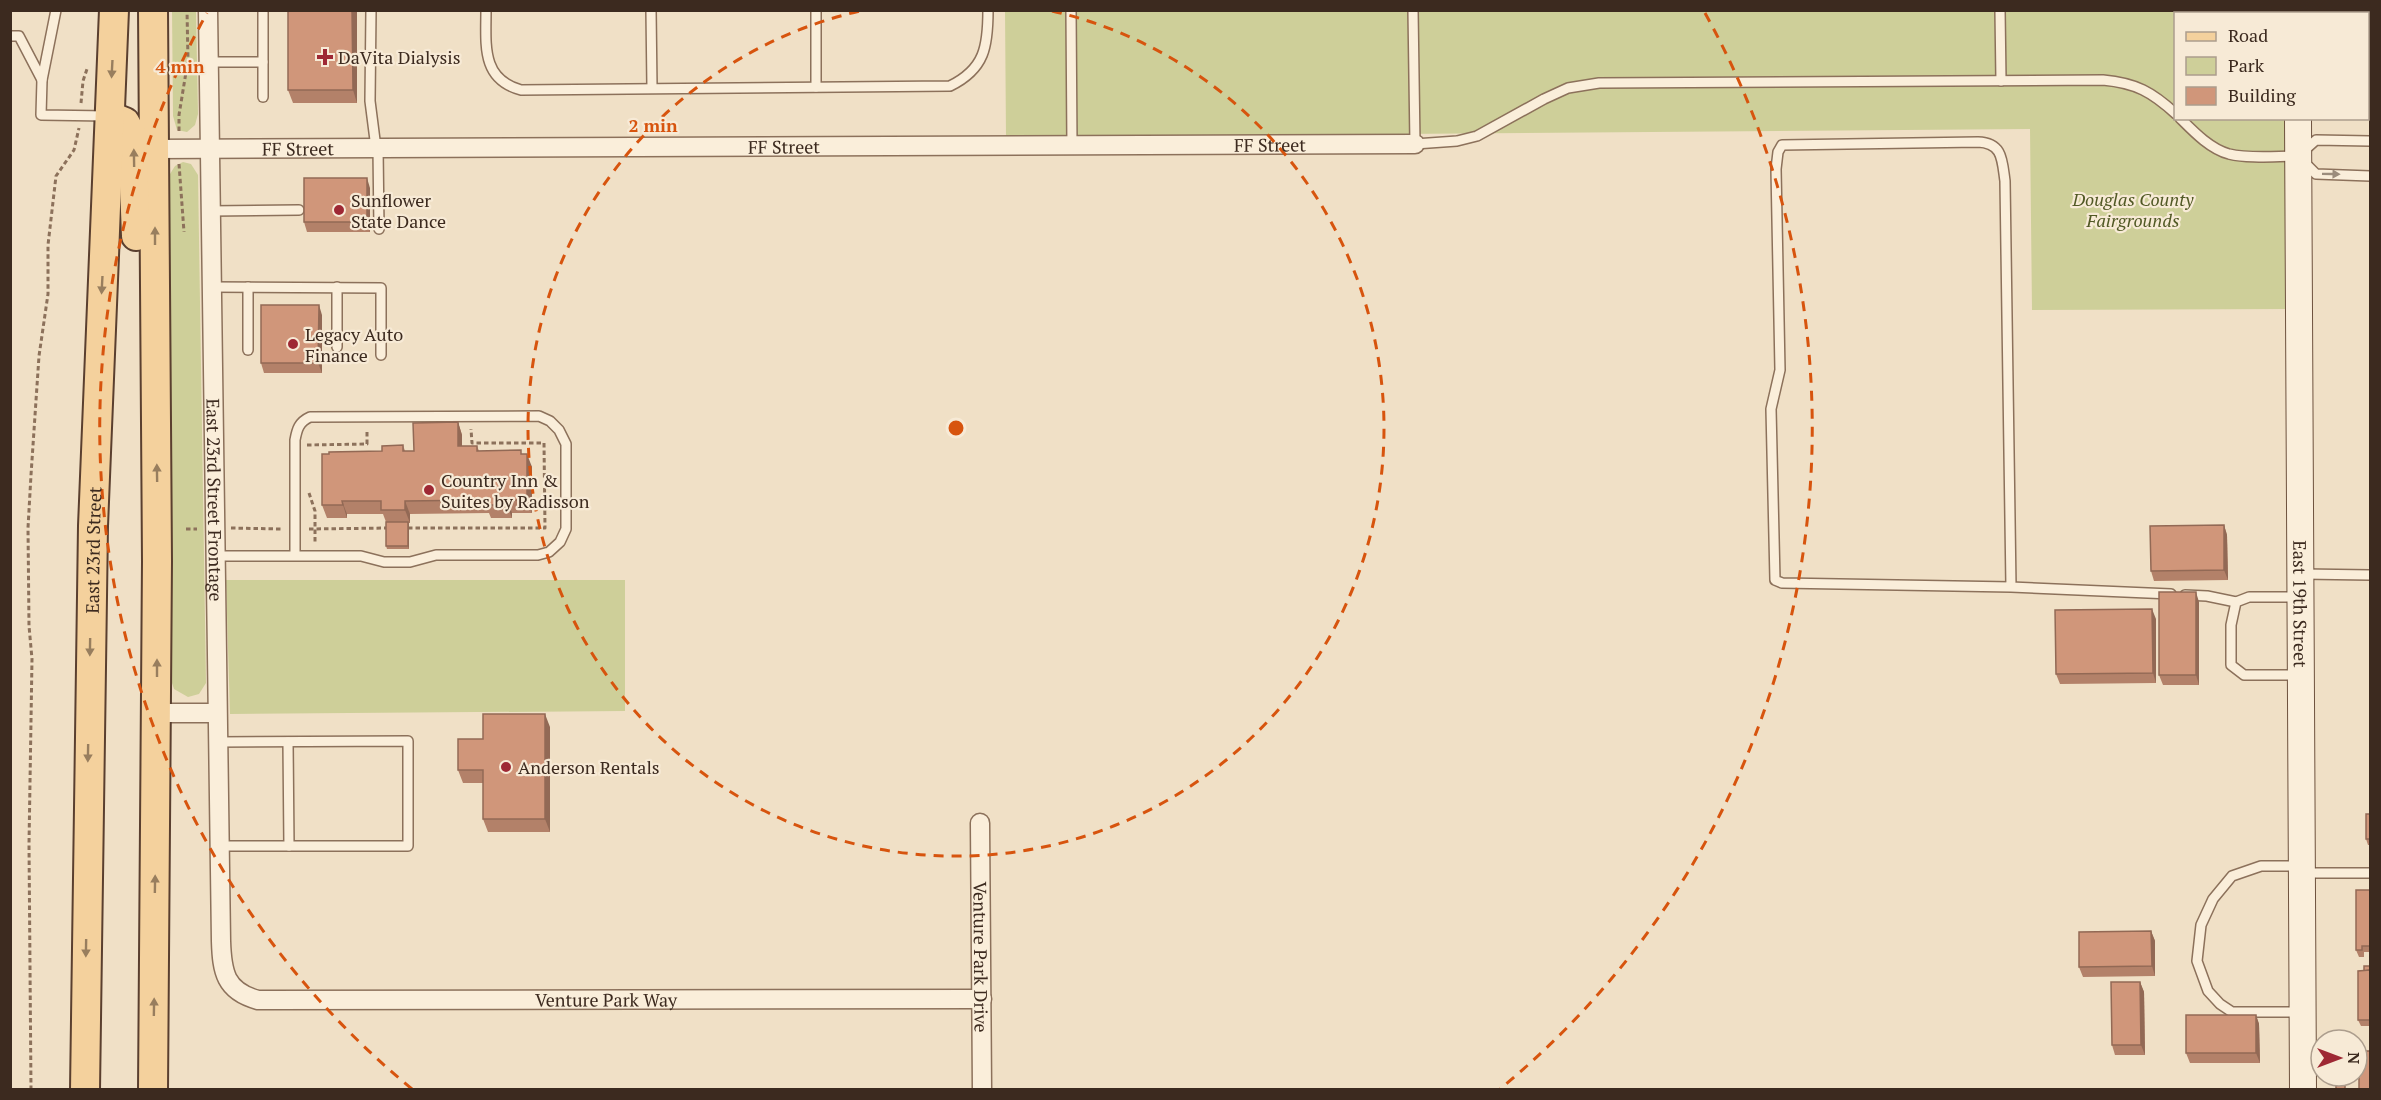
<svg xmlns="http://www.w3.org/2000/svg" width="2381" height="1100" font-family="'PT Serif',serif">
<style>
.green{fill:#cecf99}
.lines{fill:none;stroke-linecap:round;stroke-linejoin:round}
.lane-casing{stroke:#8c715b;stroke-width:12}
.street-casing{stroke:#8c715b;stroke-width:21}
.secondary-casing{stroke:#6e523e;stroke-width:28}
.primary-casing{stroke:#5a3f2f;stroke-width:32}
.path{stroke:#8c715b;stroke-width:3;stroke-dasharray:4.5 3;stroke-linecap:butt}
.lane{stroke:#faeeda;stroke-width:9}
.street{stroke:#faeeda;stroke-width:18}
.secondary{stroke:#faeeda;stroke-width:26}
.primary{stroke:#f4d19d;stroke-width:28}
.wall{fill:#b38169}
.shaded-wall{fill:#926955}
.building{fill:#d0967a;stroke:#926955;stroke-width:1.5}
.oneway{fill:#987e5e}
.oneway2{fill:#9b8c7c}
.ring{fill:none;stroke:#d7540e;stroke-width:3;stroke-dasharray:10 8}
.poi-dot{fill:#9e2834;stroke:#f7ead6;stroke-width:2}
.labels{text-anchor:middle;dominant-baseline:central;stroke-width:4.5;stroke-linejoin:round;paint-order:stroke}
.poi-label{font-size:18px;fill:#3c2a1f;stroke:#f7ead6;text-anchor:start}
.street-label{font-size:18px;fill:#3c2a1f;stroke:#f7ead6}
.park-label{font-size:18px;font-style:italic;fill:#515925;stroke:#f7ead6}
.centre{fill:#d7540e;stroke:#f7ead6;stroke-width:3}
.ring-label{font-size:18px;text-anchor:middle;font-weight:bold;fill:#d7540e;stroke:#f7ead6;stroke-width:4.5;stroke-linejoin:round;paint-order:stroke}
</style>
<rect width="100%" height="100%" fill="#f0e0c6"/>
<g class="green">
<polygon points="172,11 196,11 198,114 195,125 187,132 177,130 173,116"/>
<polygon points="1005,11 2287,11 2287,14 2176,14 2176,118 2288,119 2289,309 2032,310 2030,129 1006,137"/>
<polygon points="183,162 191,164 198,175 206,683 199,694 188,697 174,689 170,677 166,260 170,174 175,166"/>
<polygon points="226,580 625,580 625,711 230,714"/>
</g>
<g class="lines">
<defs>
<g id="lane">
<polyline points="56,10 42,80 41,115 107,116"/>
<polyline points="263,10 263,97"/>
<polyline points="371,10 370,101 376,148"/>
<path d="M486,10C486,45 481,79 521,90L950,86C985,69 988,46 988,10"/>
<polyline points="651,10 652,88"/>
<polyline points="816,10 816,87"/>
<polyline points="1071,10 1072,147"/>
<path d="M1413,10L1415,144L1457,141L1477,136L1544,99L1568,88L1599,83L2103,80C2136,83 2152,92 2176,114"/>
<polyline points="2000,10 2001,81"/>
<polyline points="10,36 19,36 42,80"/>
<polyline points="208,62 263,62"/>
<path d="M2180,118C2193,131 2210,149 2229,154C2250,159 2276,156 2298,156L2316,140L2370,141"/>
<polyline points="378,148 379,229"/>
<polyline points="2304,162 2316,174 2370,176"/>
<polyline points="210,211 299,210"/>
<polyline points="211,287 381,288 381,355"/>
<polyline points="248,287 248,350"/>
<polyline points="337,347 337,287"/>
<path d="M215,556H361L384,562H410L436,555H538L549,552L560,542L566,529V444L559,430L550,421L539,416L310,417C299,422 297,429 295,440V556"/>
<polyline points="2303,574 2370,575"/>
<path d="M2011,587L1782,583L1775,580L1771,409L1780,370L1776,169L1778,152L1782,145L1978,142C2003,143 2002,160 2005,181L2011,587L2171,594"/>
<polyline points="2185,595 2207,596 2236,602"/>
<polyline points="2298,597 2249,597 2236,602 2231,625 2231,665 2244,675 2300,675"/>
<polyline points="218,742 408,741 408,846 220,846"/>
<polyline points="288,742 289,846"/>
<polyline points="2300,866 2261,866 2232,876 2213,899 2201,925 2197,961 2208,991 2220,1004 2232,1012 2302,1012"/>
<polyline points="2304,873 2370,873"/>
</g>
<g id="street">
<path id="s1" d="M208,10L221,941C222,972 225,991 258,1000L982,999"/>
<path id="s2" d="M154,149L1415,144"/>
<polyline points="157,713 217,713"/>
<path id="s3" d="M980,823L982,1090"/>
</g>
<g id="secondary">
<polyline points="2298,10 2298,14"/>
<path id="s4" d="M2298,118L2303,1090"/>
</g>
<g id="primary">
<polyline points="153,10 157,561 153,1090"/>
<polyline points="110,116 125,122 132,135 136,236"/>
<path id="s5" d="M85,1090L93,526L114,10"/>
</g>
</defs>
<use href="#lane" class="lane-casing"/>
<use href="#street" class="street-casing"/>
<use href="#secondary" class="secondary-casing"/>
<use href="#primary" class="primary-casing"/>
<g class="path">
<polyline points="81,103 83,81 87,69"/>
<polyline points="179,131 179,115 188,60 187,10"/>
<polyline points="179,164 184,232"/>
<polyline points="307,445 367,444 367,430"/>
<polyline points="309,493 315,511 315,542"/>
<polyline points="231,528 281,529"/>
<polyline points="408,528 545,528 544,443 472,443 471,429"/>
<polyline points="186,529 197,529"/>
<polyline points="309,529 389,528"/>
<polyline points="31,1090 29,844 32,659 29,626 28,528 31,475 39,356 48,294 48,245 56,176 74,150 79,128"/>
</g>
<use href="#lane" class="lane"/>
<use href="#street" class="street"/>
<use href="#secondary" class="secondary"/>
<use href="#primary" class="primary"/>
</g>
<g class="wall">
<polygon points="288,10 357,10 357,103 293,103 288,90"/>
<polygon points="370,188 370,232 307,232 304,222"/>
<polygon points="322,315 322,373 264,373 261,363"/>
<polygon points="458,422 462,435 462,446 477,446 479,451 522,454 532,467 532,513 512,513 512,518 491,518 489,513 410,514 410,523 409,523 409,549 387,549 386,546 386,522 383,514 347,514 347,518 327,518 322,505 382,451 403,445 405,451 414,451"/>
<polygon points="2224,525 2227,535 2228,580 2154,581 2151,571"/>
<polygon points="2199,602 2199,685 2163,685 2159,675"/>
<polygon points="2156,619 2156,683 2060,684 2056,674"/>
<polygon points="550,727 550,832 488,832 483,819 483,783 463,783 458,770 483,739"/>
<polygon points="2370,814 2370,845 2368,845 2366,839"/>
<polygon points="2370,890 2370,952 2364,952 2364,957 2359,957 2356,950"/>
<polygon points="2151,931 2155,941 2155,976 2083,977 2079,967"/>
<polygon points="2370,966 2370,1026 2361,1026 2358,1020 2364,971"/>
<polygon points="2140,982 2144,992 2145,1055 2115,1055 2112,1045"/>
<polygon points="2256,1015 2259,1024 2260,1063 2190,1063 2186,1053"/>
</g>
<g class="shaded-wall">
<polygon points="352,10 357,10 357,103 353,90"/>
<polygon points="367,178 370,188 370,232 367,222"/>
<polygon points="319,305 322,315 322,373 318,363"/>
<polygon points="458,422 462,435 462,459 458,446"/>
<polygon points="527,454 532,467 532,513 527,500"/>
<polygon points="507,500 512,513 512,518 507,505"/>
<polygon points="342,501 347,514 347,518 343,505"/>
<polygon points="405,501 410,514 410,523 405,510"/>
<polygon points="408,522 409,526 409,549 408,546"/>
<polygon points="2224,525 2227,535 2228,580 2224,570"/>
<polygon points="2196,592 2199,602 2199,685 2196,675"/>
<polygon points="2152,609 2156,619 2156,683 2153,673"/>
<polygon points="545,714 550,727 550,832 545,819"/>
<polygon points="2151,931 2155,941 2155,976 2152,966"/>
<polygon points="2140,982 2144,992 2145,1055 2141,1045"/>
<polygon points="2256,1015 2259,1024 2260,1063 2256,1053"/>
</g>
<g class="building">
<polygon points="288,10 352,10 353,90 288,90"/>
<rect x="304" y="178" width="63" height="44"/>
<polygon points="261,305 319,305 318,363 261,363"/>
<polygon points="458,422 458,446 477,446 477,451 521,450 521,454 527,454 527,500 507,500 507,505 486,505 486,500 405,501 405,510 381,510 381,501 342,501 343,505 322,505 322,454 329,454 329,452 382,451 382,446 403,445 403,451 414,451 413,423"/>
<rect x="386" y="522" width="22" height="24"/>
<polygon points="2224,525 2224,570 2151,571 2150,526"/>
<rect x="2159" y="592" width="37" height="83"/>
<polygon points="2152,609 2153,673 2056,674 2055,610"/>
<polygon points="483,714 545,714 545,819 483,819 483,770 458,770 458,739 483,739"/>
<rect x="2366" y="814" width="4" height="25"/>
<polygon points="2356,890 2370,890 2370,946 2362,946 2362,950 2356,950"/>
<polygon points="2151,931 2152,966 2079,967 2079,932"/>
<polygon points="2364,966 2370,966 2370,970 2364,971"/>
<polygon points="2370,970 2370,1020 2358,1020 2358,971"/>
<polygon points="2111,982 2140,982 2141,1045 2112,1045"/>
<rect x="2186" y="1015" width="70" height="38"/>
<rect x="2359" y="1051" width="11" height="38"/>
<polygon points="2336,1084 2345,1085 2345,1089 2336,1089"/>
</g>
<defs><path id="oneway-solid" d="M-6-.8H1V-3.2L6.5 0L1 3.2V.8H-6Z" transform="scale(1.5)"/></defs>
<g class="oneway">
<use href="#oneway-solid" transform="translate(112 69) rotate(93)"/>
<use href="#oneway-solid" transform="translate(134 158) rotate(-91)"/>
<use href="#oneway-solid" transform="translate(155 236) rotate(-90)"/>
<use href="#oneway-solid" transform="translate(102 285) rotate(93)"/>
<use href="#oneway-solid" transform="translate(157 473) rotate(-91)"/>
<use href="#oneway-solid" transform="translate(90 647) rotate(91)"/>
<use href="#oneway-solid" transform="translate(157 668) rotate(-90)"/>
<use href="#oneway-solid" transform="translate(88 753) rotate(91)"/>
<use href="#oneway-solid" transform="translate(155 884) rotate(-89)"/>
<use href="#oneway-solid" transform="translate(86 948) rotate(91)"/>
<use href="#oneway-solid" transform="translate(154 1007) rotate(-89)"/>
</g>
<use class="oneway2" href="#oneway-solid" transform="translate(2331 174) rotate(1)"/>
<g class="ring">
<path d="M1052 11A428 428 0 1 1 860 11"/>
<path d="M412 1089A856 856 0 0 1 207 13M1705 13A856 856 0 0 1 1500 1089"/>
</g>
<g class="poi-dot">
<path d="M322 48h6v6h6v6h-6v6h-6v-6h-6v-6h6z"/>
<circle cx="339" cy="210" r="6"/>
<circle cx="293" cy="344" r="6"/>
<circle cx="429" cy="490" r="6"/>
<circle cx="506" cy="767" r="6"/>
</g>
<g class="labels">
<g class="poi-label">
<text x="338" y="57">DaVita Dialysis</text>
<text x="351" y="200">Sunflower<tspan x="351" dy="21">State Dance</tspan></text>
<text x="305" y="334">Legacy Auto<tspan x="305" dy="21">Finance</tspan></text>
<text x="441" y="480">Country Inn &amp;<tspan x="441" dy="21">Suites by Radisson</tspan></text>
<text x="518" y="767">Anderson Rentals</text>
</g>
<g class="street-label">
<text stroke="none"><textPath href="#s2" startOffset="1116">FF Street</textPath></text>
<text stroke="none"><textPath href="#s2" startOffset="630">FF Street</textPath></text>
<text stroke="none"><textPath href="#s2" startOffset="144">FF Street</textPath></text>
<text stroke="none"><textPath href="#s1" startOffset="490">East 23rd Street Frontage</textPath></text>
<text stroke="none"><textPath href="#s5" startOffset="540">East 23rd Street</textPath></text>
<text stroke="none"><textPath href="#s4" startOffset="486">East 19th Street</textPath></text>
<text stroke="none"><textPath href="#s3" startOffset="134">Venture Park Drive</textPath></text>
<text stroke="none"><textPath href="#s1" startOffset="1356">Venture Park Way</textPath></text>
</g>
<g class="park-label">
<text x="2133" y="199">Douglas County<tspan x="2133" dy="21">Fairgrounds</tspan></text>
</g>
</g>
<circle cx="956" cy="428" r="9" class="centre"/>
<g class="ring-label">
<text x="180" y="73">4 min</text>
<text x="653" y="132">2 min</text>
</g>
<rect width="2381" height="1100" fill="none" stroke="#3c2a1f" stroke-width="24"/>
<rect x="2174" y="12" width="195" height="108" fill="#f7ead6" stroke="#ac9d8d" stroke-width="1.5"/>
<rect x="2186" y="32" width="30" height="9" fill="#f4d19d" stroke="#ac9d8d" stroke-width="1.5"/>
<text x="2228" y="42" font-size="18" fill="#3c2a1f">Road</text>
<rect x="2186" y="57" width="30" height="18" fill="#cecf99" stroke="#ac9d8d" stroke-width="1.5"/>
<text x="2228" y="72" font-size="18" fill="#3c2a1f">Park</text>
<rect x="2186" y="87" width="30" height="18" fill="#d0967a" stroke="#ac9d8d" stroke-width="1.5"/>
<text x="2228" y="102" font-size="18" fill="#3c2a1f">Building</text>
<g transform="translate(2339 1058) rotate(90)"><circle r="28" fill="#f7ead6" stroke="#ac9d8d" stroke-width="1.5"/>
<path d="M0-4.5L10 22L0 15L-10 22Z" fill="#9e2834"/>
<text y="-9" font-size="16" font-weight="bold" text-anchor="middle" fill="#3c2a1f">N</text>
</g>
</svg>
